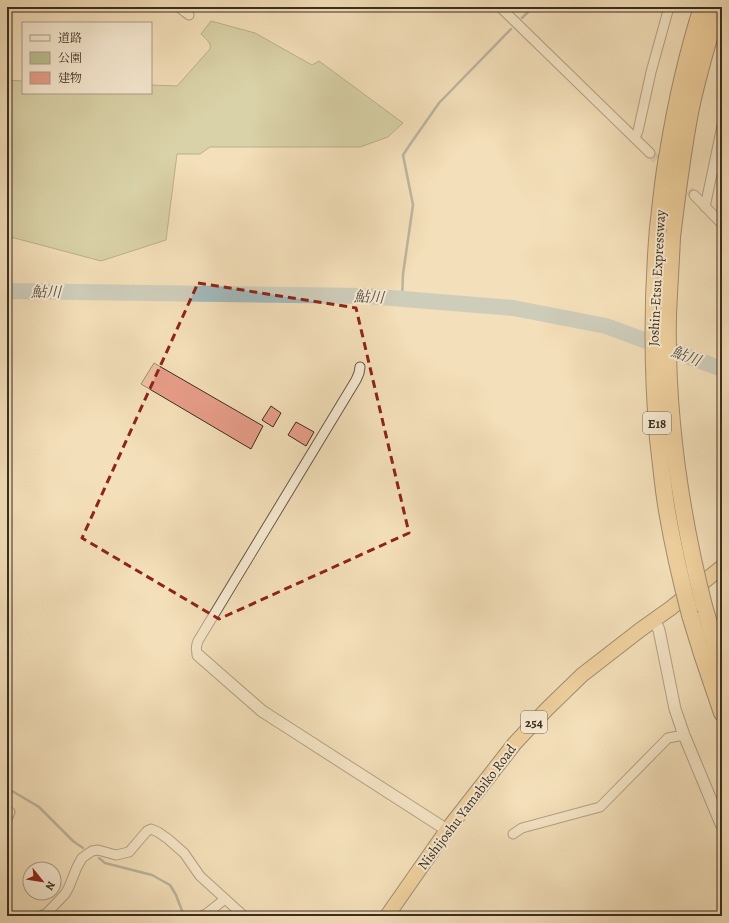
<svg xmlns="http://www.w3.org/2000/svg" width="729" height="923" font-family="Alegreya,'Noto Serif JP',serif">
<style>
.green{fill:#bac290;stroke:#7a7858}
.lines{fill:none;stroke-linecap:round;stroke-linejoin:round}
.stream{stroke:#78817d;stroke-width:2.5}
.river{stroke:#a2b9bb;stroke-width:16}
.building{fill:#e89e8a;stroke:#3a2d1f}
.minor-tunnel{stroke:#cebb9a;stroke-width:9;stroke-dasharray:9 4.5;stroke-linecap:butt}
.minor-casing{stroke:#685a46;stroke-width:11}
.tertiary-casing{stroke:#685a46;stroke-width:13}
.trunk-casing{stroke:#3a2d1f;stroke-width:16}
.motorway-casing{stroke:#3a2d1f;stroke-width:18}
.minor{stroke:#f7ead2;stroke-width:9}
.tertiary{stroke:#f7ead2;stroke-width:11}
.trunk{stroke:#eac07c;stroke-width:14}
.motorway{stroke:#eac07c;stroke-width:16}
.motorway-bridge-casing{stroke:#3a2d1f;stroke-width:18;stroke-linecap:butt}
.motorway-bridge{stroke:#eac07c;stroke-width:16}
.marked{fill:none;stroke:#8f2418;stroke-width:3;stroke-dasharray:8 5;stroke-linejoin:round}
.labels{text-anchor:middle;dominant-baseline:central;stroke-width:4;stroke-linejoin:round;paint-order:stroke}
.shield{fill:#f7ead2;stroke:#736655;stroke-width:1}
.shield-label{font-size:13px;font-weight:bold;fill:#3a2d1f}
.street-label{font-size:14px;fill:#3a2d1f;stroke:#f7ead2}
.water-label{font-size:15px;font-style:italic;fill:#545046;stroke:#f7ead2}
</style>
<rect width="100%" height="100%" fill="#f3dfb9"/>
<filter id="stains"><feTurbulence type="fractalNoise" baseFrequency=".005" numOctaves="4"/><feColorMatrix values="0 0 0 0 .2 0 0 0 0 .09 0 0 0 0 .02 0 0 0 .5 -.17"/></filter>
<radialGradient id="worn" r=".72"><stop offset=".6" stop-color="#630" stop-opacity="0"/><stop offset="1" stop-color="#630" stop-opacity=".3"/></radialGradient>
<path class="green" d="M211,21L255,33L312,65L319,61L403,123L388,137L360,147H210L200,154H177L166,240L101,261L7,236V80L23,81V93H151V85L177,86L210,49C212,43 205,38 201,34Z"/>
<g class="lines">
<g class="stream">
<polyline points="522,18 533,7"/>
<polyline points="402,299 403,274 413,205 403,155 411,143 439,103 511,29"/>
<polyline points="7,788 39,807 73,841 83,848"/>
<polyline points="99,858 105,863 152,875 170,885 176,895 184,916"/>
</g>
<polyline class="river" points="7,291 367,296 513,308 606,326 722,369"/>
</g>
<g class="building">
<polygon points="154,363 263,426 251,449 141,384"/>
<polygon points="271,406 281,413 273,427 262,420"/>
<polygon points="296,422 314,432 306,446 288,435"/>
</g>
<g class="lines">
<g class="minor-tunnel">
<polyline points="650,153 666,169"/>
<polyline points="679,181 694,195"/>
</g>
<defs>
<g id="minor">
<polyline points="179,7 185,12 189,15"/>
<polyline points="500,7 650,153"/>
<polyline points="635,138 638,131 651,72 669,7"/>
<polyline points="694,195 722,224"/>
<polyline points="705,207 722,126"/>
<path d="M198,655C195,650 196,646 198,641L356,380L359,373L360,367"/>
<polyline points="7,819 10,812"/>
<polyline points="513,834 522,828 600,807 668,738 684,735"/>
<polyline points="41,916 47,913 65,894 69,887 77,867 82,858 92,851 98,850 116,855 129,852 147,831 151,829 158,832 168,839 184,853 200,876 244,916"/>
<polyline points="202,916 206,914 225,899"/>
</g>
<g id="tertiary">
<polyline points="654,620 659,630 675,709 684,735 721,824"/>
<polyline points="198,655 262,711 447,830"/>
</g>
<polyline id="trunk" points="387,916 447,830 515,743 547,709 582,675 640,630 671,608 722,567"/>
<g id="motorway">
<path d="M658,228C661,203 663,177 668,152C676,103 687,54 702,7"/>
<path d="M672,237C677,196 682,154 690,113C697,77 708,42 718,7"/>
<polyline points="704,606 722,667"/>
<polyline points="690,615 702,654 722,713"/>
</g>
</defs>
<use href="#minor" class="minor-casing"/>
<use href="#tertiary" class="tertiary-casing"/>
<use href="#trunk" class="trunk-casing"/>
<use href="#motorway" class="motorway-casing"/>
<use href="#minor" class="minor"/>
<use href="#tertiary" class="tertiary"/>
<use href="#trunk" class="trunk"/>
<use href="#motorway" class="motorway"/>
<defs>
<g id="motorway-bridge">
<path d="M658,228C652,299 652,369 658,439C661,463 663,488 667,511C673,546 681,581 690,615"/>
<path d="M672,237C671,263 669,289 668,316C666,414 680,511 704,606"/>
</g>
</defs>
<use href="#motorway-bridge" class="motorway-bridge-casing"/>
<use href="#motorway-bridge" class="motorway-bridge"/>
</g>
<path d="M0 0H729V923H0ZM198,283L356,308L409,533L219,619L82,538Z" fill="#f3dfb9" fill-opacity=".55" fill-rule="evenodd"/>
<path class="marked" d="M198,283L356,308L409,533L219,619L82,538Z"/>
<g class="labels">
<g class="shield">
<rect x="643" y="412" width="28" height="22" rx="3"/>
<rect x="521" y="711" width="26" height="22" rx="3"/>
</g>
<g class="shield-label">
<text x="657" y="423">E18</text>
<text x="534" y="722">254</text>
</g>
<g class="street-label">
<text transform="translate(657 278) rotate(-87)">Joshin-Etsu Expressway</text>
<text transform="translate(467 807) rotate(-53)">Nishijoshu Yamabiko Road</text>
</g>
<g class="water-label">
<text transform="translate(46 292) rotate(1)">鮎川</text>
<text transform="translate(369 297) rotate(3)">鮎川</text>
<text transform="translate(686 356) rotate(21)">鮎川</text>
</g>
</g>
<rect width="729" height="923" fill="none" stroke="#f3dfb9" stroke-width="24"/>
<rect x="8" y="8" width="713" height="907" fill="none" stroke="#3a2d1f" stroke-width="2"/>
<rect x="12" y="12" width="705" height="899" fill="none" stroke="#3a2d1f"/>
<rect x="22" y="22" width="130" height="72" fill="#f7ead2" stroke="#ab9e8a"/>
<rect x="30" y="35" width="20" height="6" fill="#f7ead2" stroke="#ab9e8a"/>
<text x="58" y="42" font-size="12" fill="#3a2d1f">道路</text>
<rect x="30" y="52" width="20" height="12" fill="#bac290" stroke="#ab9e8a"/>
<text x="58" y="62" font-size="12" fill="#3a2d1f">公園</text>
<rect x="30" y="72" width="20" height="12" fill="#e89e8a" stroke="#ab9e8a"/>
<text x="58" y="82" font-size="12" fill="#3a2d1f">建物</text>
<g transform="translate(42 881) rotate(120)"><circle r="19" fill="#f7ead2" stroke="#ab9e8a"/>
<path d="M0-3L7 15L0 10L-7 15Z" fill="#8f2418"/>
<text y="-6" font-size="11" font-weight="bold" text-anchor="middle" fill="#3a2d1f">N</text>
</g>
<rect width="100%" height="100%" filter="url(#stains)"/>
<rect width="100%" height="100%" fill="url(#worn)"/>
</svg>
